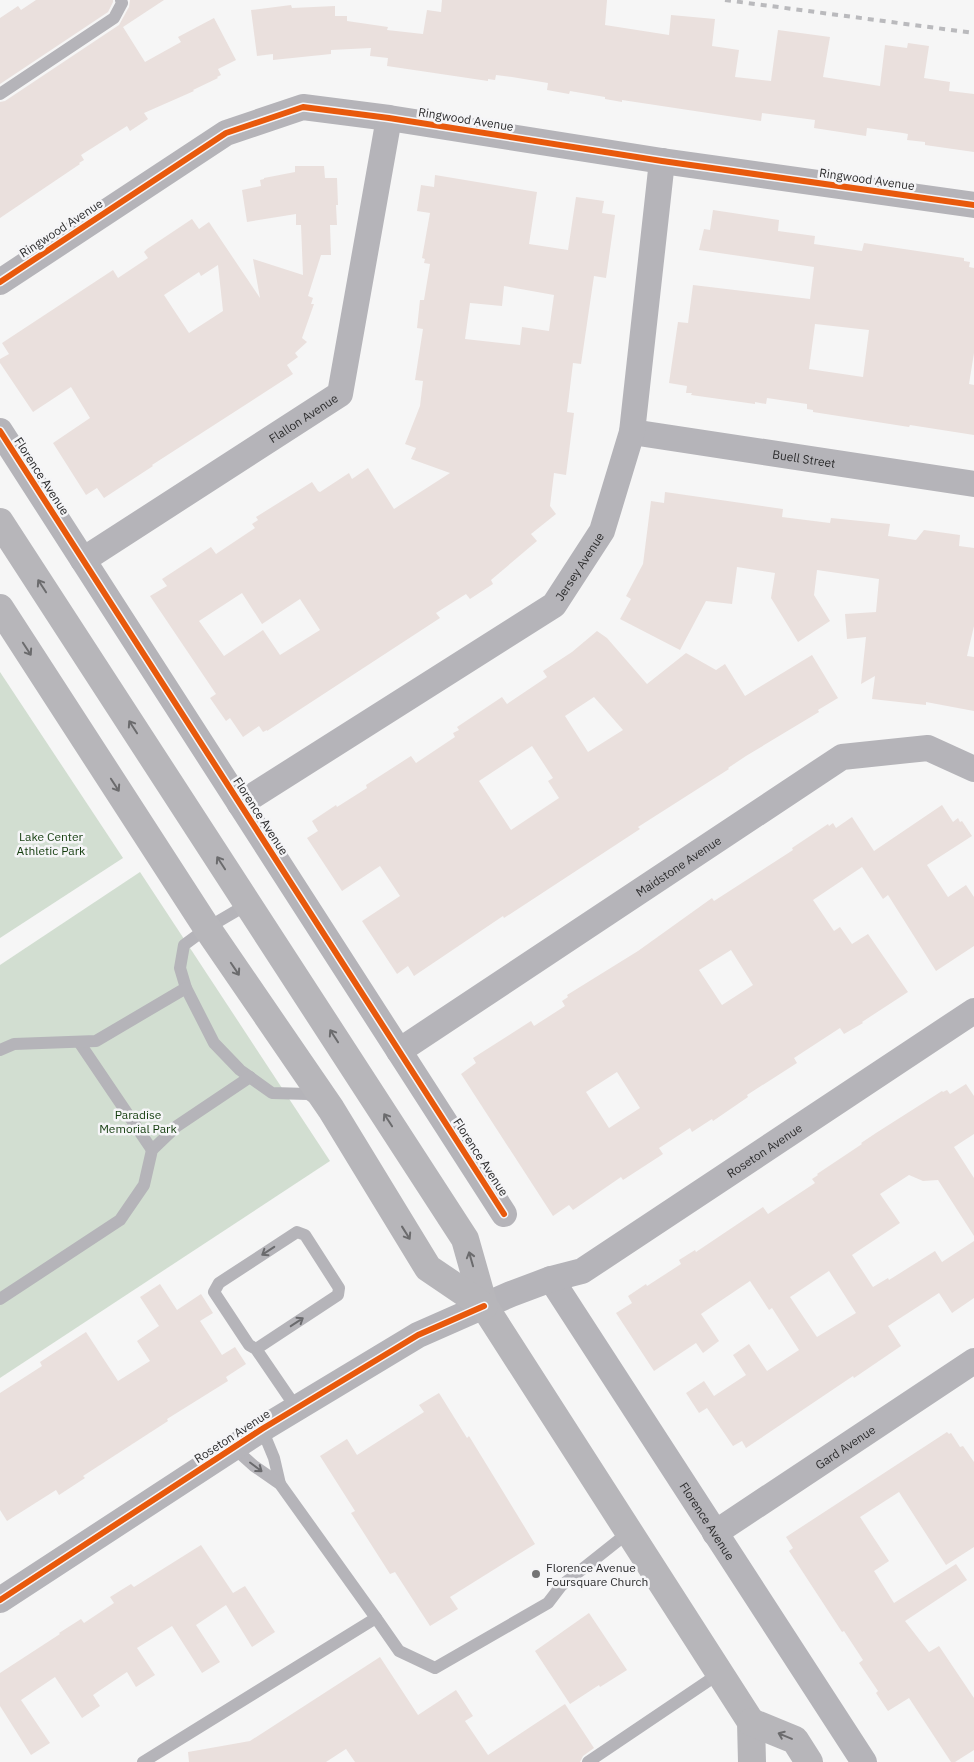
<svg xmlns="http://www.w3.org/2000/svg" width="974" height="1762" font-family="'IBM Plex Sans',sans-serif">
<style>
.green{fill:#d2ded1}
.building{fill:#eae0dd;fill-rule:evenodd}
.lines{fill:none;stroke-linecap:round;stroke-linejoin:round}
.service{stroke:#b5b4b9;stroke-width:12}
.minor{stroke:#b5b4b9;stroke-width:26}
.primary{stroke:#b7b6ba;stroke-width:28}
.rail{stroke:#bababd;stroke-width:4;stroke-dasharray:6 6;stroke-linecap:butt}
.cycleway-casing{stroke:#f5f5f7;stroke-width:9}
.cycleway{stroke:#e8590c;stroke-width:6}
.oneway{stroke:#6b6b6d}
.oneway2{stroke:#6a6a6d}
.poi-dot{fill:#737374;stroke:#f5f5f7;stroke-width:2}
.labels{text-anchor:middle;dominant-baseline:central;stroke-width:5;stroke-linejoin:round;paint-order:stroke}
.street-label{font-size:12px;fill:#2d2d2e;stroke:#f5f5f7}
.park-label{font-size:12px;fill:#133c0d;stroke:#f5f5f7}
.poi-label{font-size:12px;fill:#2d2d2e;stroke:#f5f5f7;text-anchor:start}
</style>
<rect width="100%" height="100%" fill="#f6f6f6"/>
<g class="green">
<polygon points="0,672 123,858 0,938"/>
<polygon points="140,872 330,1161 0,1378 0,965"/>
</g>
<g class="building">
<polygon points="36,0 113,0 113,2 108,12 0,84 0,18 18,6 21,10"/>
<polygon points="130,0 164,0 123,27 145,62 181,42 178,37 214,18 236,60 218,69 221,75 217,77 218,78 193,90 194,91 144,113 148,119 130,131 127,126 81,155 84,160 79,163 80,164 0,218 0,102 5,101 119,25 129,7"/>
<polygon points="442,0 607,0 605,25 669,35 671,15 715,19 712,46 739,50 735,77 771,81 778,30 830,37 823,77 880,86 885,45 907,48 908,43 929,46 924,78 950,82 949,91 974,94 974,152 925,145 925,142 907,140 908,134 903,133 867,128 866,136 814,128 815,120 762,113 761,121 622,100 622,102 605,99 605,97 570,91 569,94 547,90 548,83 512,77 496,75 495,80 488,79 488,81 387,66 388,58 370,56 371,48 331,50 331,54 273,60 273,54 257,56 251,10 291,5 292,8 335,6 335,16 347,16 347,21 388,27 387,30 423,34 427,10 441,12"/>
<path d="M295,166H324L325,178H337L338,205H336L337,225H330L331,255H321L308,296L313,298L311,304H314L302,338L307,342L295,353L298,357L287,365L293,374L152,465L153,466L104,498L97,488L86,495L53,443L90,418L71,387L33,412L0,363V359L9,354L2,343L113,270L118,278L148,258L144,252L147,249L192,219L199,229L209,222L260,298L253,259L303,275L301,225H296V214L247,222L242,190L261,186L260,180L264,179V178L295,172ZM218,265L223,311L189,333L164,295L199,272L201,276Z"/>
<path d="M435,175L537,192L529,244L568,250L576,197L604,201L602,213L615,215L606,278L594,276L581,364L573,363L567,412L574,413L566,475L554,473L550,506L556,514L531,534L537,541L491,580L493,584L470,599L466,594L436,613L440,618L267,731V730L263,732L259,726L243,737L230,718L226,721L210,698L216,694L150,596L167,586L162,579L211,547L216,554L255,528L252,524L258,520L256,517L312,482L318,491L320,492L349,473L352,479L368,468L394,509L450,473L411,459L416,448L405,444L420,406L423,381L415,380L423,329L417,328L420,300H424L430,264L424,263L425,259L422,258L430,213L417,211L421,185L434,187ZM504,286L554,295L549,331L522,327L520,345L465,339L470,303L502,306ZM242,593L262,624L300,599L320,630L280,655L263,630L224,656L199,621Z"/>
<path d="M713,210L779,220L778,231L815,236L814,244L862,251L864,243L964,258V261L970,262L969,267L974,268V353L969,384L974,385V435L910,425L909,427L813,412V410L807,409V404L767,398L766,404L755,402V404L691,395L692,393H686L687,386L669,383L678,322L688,323L693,285L810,299L814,267L699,250L704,229L710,230ZM815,324L869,330L863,377L809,369Z"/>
<polygon points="665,492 783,509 782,517 830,523 831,518 890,524 888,536 916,540 924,530 960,535 959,546 974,548 974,626 967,656 974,657 974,711 926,702 926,705 872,699 875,676 861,684 866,637 847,639 845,614 876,612 879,579 817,570 814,595 830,621 798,642 771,598 775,573 737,567 732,604 706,601 680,650 620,619 631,599 626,596 643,564 651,501 664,503"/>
<path d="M597,631L607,638L647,684L686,653L716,670L725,664L745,696L812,655L838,698L818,710L819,712L746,756L728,768L729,769L638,827L640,829L504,918L503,916L414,976L408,966L397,974L362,921L400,896L380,866L342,891L307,838L318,831L312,821L336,805L337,807L367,788L366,785L411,756L416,763L455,737L453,733L459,730L457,727L502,697L507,704L547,677L543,671L572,652ZM594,697L623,730L588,752L565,716ZM532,746L553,778L548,781L559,798L511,830L479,781Z"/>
<path d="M942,805L953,822L958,818L960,822L962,821L972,836L927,865L948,897L966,885L974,897V946L936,971L888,895L883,899L862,867L813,900L834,931L840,927L852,944L868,934L908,992L862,1022L863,1023L844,1034L840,1028L794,1058L797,1063L747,1095L748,1097L713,1121L712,1119L692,1132L690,1128L659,1148L663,1154L623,1180L621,1177L573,1210L569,1205L553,1216L461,1074L476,1063L473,1058L531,1021L534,1026L565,1006L562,1001L568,997L567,995L638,951L712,898L714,901L793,850L792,848L828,824L829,826L833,823L836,828L852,817L874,851ZM731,950L753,985L722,1005L699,970ZM617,1072L640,1108L609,1128L586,1092Z"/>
<path d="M966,1084L974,1096V1134L954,1147L974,1178V1236L938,1180L923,1181L909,1175L880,1194L900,1223L852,1255L873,1287L888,1278L889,1280L935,1251L942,1262L974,1241V1298L952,1313L939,1293L888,1326L901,1346L854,1378L853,1376L746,1448L742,1441L733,1446L707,1408L699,1413L686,1393L704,1381L714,1396L746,1375L733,1355L749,1344L767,1371L799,1350L772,1308L769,1310L750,1281L701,1314L719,1341L703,1353L696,1343L654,1371L616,1313L632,1303L628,1296L646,1284L647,1286L681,1264L679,1260L695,1250L696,1252L763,1207L768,1214L815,1183L812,1179L818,1175L817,1174L862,1144L861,1143L876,1133L942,1091L943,1092L947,1090L950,1094ZM829,1271L856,1313L817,1337L790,1297Z"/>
<polygon points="160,1284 177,1310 201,1294 213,1313 200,1321 222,1355 235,1347 246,1364 226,1377 228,1381 167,1419 168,1421 83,1476 85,1478 59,1495 56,1490 7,1521 0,1510 0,1393 42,1366 40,1362 86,1332 118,1381 150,1361 137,1341 159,1326 140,1297"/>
<polygon points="439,1393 467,1438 469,1436 535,1544 450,1597 458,1609 430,1626 395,1572 390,1574 351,1513 355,1511 320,1456 347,1439 357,1455 424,1412 419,1405"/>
<polygon points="947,1432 949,1434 951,1433 960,1447 963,1446 974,1462 974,1547 946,1565 899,1492 860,1517 889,1561 874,1571 894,1603 956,1564 967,1580 905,1621 929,1652 939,1646 974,1698 974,1750 955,1762 951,1762 909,1698 888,1711 876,1693 878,1691 859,1663 863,1660 844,1631 842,1632 789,1551 793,1548 786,1537"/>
<polygon points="201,1545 233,1593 245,1586 275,1632 252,1647 226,1605 196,1625 220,1662 202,1673 172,1626 137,1648 155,1675 136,1687 127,1672 93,1695 100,1706 82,1718 55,1677 21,1700 50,1743 31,1755 0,1706 0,1673 60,1634 59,1633 81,1619 84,1623 114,1603 110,1597 131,1584 134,1587"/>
<polygon points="589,1613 627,1670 600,1687 599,1685 570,1704 535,1651"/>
<polygon points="380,1657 418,1715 456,1690 473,1716 465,1721 488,1755 565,1704 594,1748 583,1756 580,1762 355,1762 346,1749 326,1762 189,1762 188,1752 250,1741"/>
</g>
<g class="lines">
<g class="service">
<polyline points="0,94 114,18 122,3 121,0"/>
<polyline points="248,904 207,928 184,945 180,968 186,988 214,1043 240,1070 272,1093 308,1094 319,1101"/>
<polyline points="79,1042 152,1150"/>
<polyline points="0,1050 14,1044 96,1041 186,988"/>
<polyline points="0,1299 120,1220 144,1185 152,1150 177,1126 250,1077"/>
<polyline points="256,1349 338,1295 339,1288 305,1235 297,1232 219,1283 214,1292 249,1345 256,1349 297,1409"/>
<polyline points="262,1429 274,1458 280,1484"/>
<polyline points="234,1448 254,1466 280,1484 376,1618"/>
<polyline points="143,1762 376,1618 399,1651 435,1668 548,1603 561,1586 629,1532"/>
<polyline points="588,1762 720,1673"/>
</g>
<g class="minor">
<polyline points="0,282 226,133 303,107 389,118 662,161 974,205"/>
<polyline points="0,431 504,1214"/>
<path id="s1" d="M632,432L974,484"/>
<path id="s2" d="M83,560L340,394L389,118"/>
<path id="s3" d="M240,804L554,605L602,531L632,432L662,161"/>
<path id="s4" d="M399,1051L842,757L928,748L974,769"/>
<path id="s5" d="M551,1279L864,1762"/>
<path id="s6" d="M715,1533L974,1361"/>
<path id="s7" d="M0,1600L262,1429L418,1335L511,1294L551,1279L582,1271L974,1011"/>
</g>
<g class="primary">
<polyline points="0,522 465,1239 484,1306 751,1722 752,1762"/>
<polyline points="0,608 207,928 331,1109 428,1268 484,1306"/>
<polyline points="751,1722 795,1740 809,1762"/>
</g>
<polyline class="rail" points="725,0 974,33"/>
<defs>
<g id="cycleway">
<polyline points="0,282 226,133 303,107 389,118 662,161 974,205"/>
<polyline points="0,431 504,1214"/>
<polyline points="0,1600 262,1429 418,1335 484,1306"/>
</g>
</defs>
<use href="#cycleway" class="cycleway-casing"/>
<use href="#cycleway" class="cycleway"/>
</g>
<defs><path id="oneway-shaft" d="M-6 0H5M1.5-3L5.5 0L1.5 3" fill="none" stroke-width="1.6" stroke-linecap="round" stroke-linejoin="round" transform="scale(1.25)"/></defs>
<g class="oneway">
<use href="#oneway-shaft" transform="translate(42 586) rotate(-123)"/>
<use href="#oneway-shaft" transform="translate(27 649) rotate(57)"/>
<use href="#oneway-shaft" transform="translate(133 727) rotate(-123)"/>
<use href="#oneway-shaft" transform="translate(115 785) rotate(57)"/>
<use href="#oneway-shaft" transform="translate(221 863) rotate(-123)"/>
<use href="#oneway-shaft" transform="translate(235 969) rotate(56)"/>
<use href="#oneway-shaft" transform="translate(334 1036) rotate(-123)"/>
<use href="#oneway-shaft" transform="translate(388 1120) rotate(-123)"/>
<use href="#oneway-shaft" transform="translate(406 1233) rotate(58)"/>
<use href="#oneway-shaft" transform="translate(471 1259) rotate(-106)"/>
<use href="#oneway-shaft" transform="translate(785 1736) rotate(-157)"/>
</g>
<g class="oneway2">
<use href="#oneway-shaft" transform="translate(268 1251) rotate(147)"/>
<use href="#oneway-shaft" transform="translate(297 1322) rotate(-33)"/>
<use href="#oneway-shaft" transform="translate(256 1467) rotate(37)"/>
</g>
<circle class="poi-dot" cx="536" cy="1574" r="5"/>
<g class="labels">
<g class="street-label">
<text transform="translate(466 119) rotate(9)">Ringwood Avenue</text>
<text transform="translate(867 179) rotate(8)">Ringwood Avenue</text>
<text transform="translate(61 228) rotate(-33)">Ringwood Avenue</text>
<text stroke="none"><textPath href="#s2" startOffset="262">Flallon Avenue</textPath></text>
<text stroke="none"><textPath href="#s1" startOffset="174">Buell Street</textPath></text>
<text transform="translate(42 476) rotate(57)">Florence Avenue</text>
<text stroke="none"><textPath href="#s3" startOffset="418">Jersey Avenue</textPath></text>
<text transform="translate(261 816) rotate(57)">Florence Avenue</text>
<text stroke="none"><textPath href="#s4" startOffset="335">Maidstone Avenue</textPath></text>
<text stroke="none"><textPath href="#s7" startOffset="890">Roseton Avenue</textPath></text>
<text transform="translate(481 1157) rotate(57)">Florence Avenue</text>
<text transform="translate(232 1436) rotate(-33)">Roseton Avenue</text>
<text stroke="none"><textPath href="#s6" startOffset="156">Gard Avenue</textPath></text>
<text stroke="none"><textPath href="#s5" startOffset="288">Florence Avenue</textPath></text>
</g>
<g class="park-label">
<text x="51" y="836">Lake Center<tspan x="51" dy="14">Athletic Park</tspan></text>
<text x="138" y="1114">Paradise<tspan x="138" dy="14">Memorial Park</tspan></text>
</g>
<g class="poi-label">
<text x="546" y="1567">Florence Avenue<tspan x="546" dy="14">Foursquare Church</tspan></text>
</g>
</g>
</svg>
